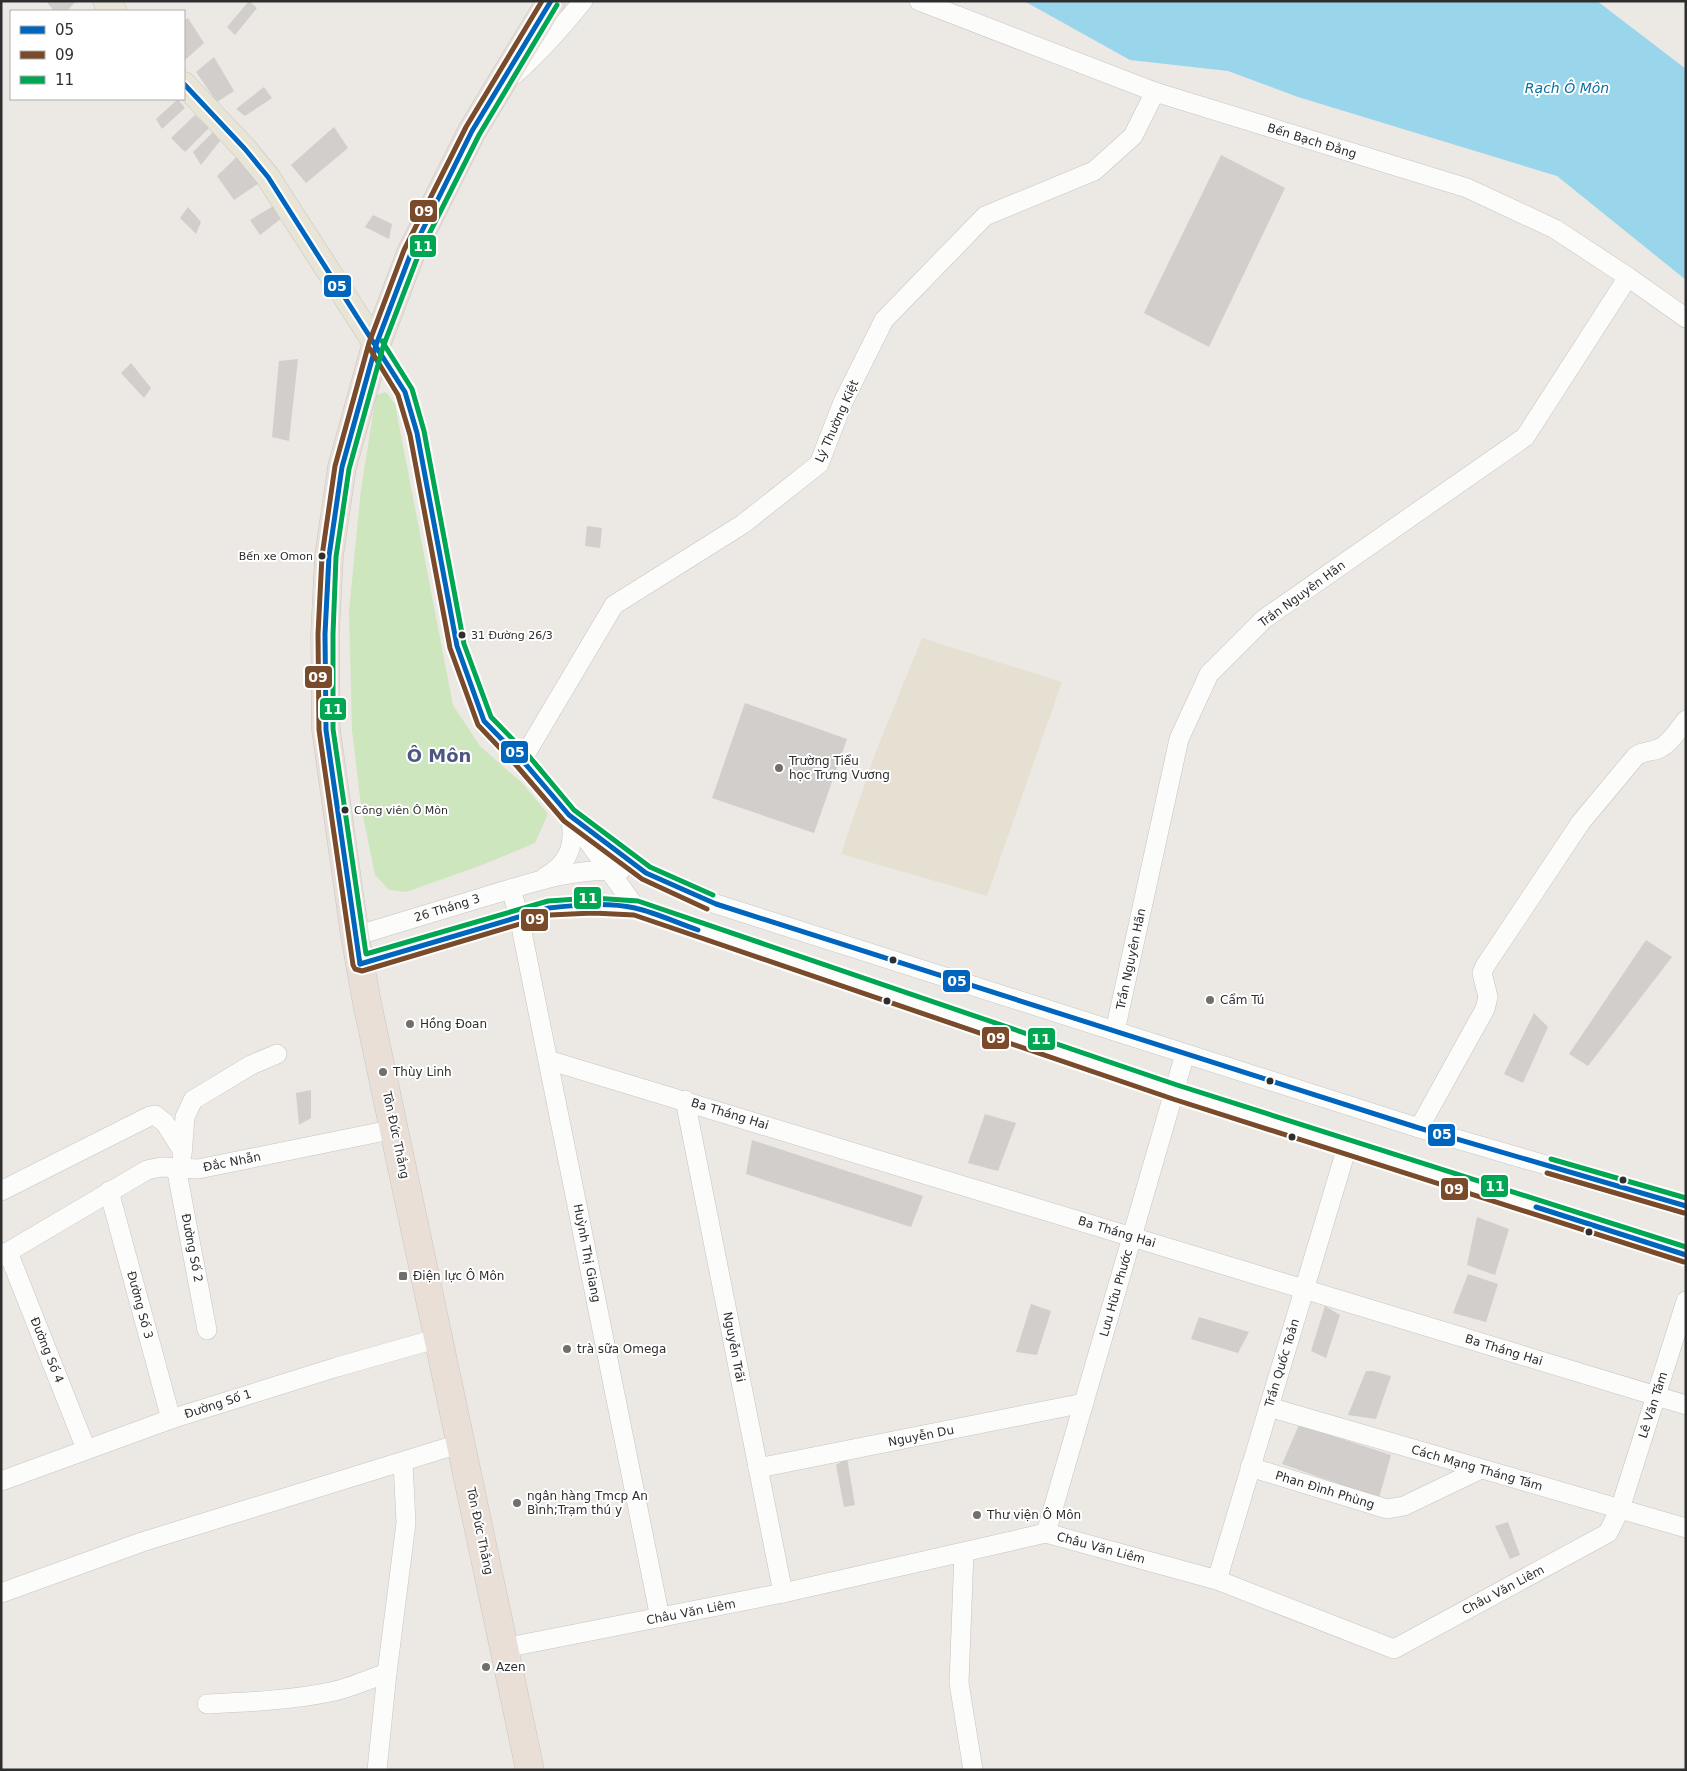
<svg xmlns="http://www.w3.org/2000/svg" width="1687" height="1771" font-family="'DejaVu Sans',sans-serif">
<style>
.education{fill:#e6e0d3}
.green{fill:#cee6be}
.water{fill:#99d6ec}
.building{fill:#d1cecb}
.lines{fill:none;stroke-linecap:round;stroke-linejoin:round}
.minor-casing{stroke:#c5c4c5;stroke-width:20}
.major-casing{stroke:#c6c5c4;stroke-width:25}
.highway-casing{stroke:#c6c5c4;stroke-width:29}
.minor{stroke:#fcfcfb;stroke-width:19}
.major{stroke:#e8e4d6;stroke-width:24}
.highway{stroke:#eadfd6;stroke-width:28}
.bus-1-casing{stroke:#fff;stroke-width:9}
.bus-2-casing{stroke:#fff;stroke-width:9}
.bus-3-casing{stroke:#fff;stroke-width:9}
.bus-1{stroke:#0065bd;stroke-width:5}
.bus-2{stroke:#7a4b2a;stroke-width:5}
.bus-3{stroke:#00a651;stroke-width:5}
.bus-dot{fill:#2e2e2e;stroke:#fff;stroke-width:2}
.poi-dot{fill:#706f6e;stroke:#fff;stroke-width:2}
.labels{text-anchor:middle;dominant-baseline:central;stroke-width:4;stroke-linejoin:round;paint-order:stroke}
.bus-label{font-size:11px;fill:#2e2e2e;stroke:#fff;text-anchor:start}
.street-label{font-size:12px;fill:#2e2e2e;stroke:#fff}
.poi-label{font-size:12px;fill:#2e2e2e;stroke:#fff;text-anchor:start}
.water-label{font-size:14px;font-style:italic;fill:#0d6fa3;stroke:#fff}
.district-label{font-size:18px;font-weight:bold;fill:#4d5680;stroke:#fff}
.line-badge{stroke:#fff;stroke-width:2}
.badge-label{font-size:14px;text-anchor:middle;font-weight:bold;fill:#fff}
</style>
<rect width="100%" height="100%" fill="#ece8e4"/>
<polygon class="education" points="922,638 1062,682 987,896 841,854 876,751"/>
<polygon class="green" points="386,392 395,404 453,705 480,746 522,783 548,814 535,843 482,865 406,892 389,890 375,875 361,806 352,730 349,611 361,489 376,395"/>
<polygon class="water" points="1024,1 1597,1 1686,69 1686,280 1557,176 1298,97 1228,71 1130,60"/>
<g class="building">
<polygon points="46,1 76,1 67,11 54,11"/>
<polygon points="249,1 257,8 235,35 227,27"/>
<polygon points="188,18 204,43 184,61 184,21"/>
<polygon points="214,57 234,91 217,102 196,72"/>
<polygon points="264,87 272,98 245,116 236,109"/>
<polygon points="178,99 185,108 162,129 156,119"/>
<polygon points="195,115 209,128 185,152 171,138"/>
<polygon points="334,127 348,148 306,183 291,165"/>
<polygon points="214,131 220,141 201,165 193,152"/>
<polygon points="245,149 268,177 234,200 217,176"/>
<polygon points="1221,155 1285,188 1209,347 1144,313"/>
<polygon points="280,202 287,214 260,235 250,220"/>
<polygon points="188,207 201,222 196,234 180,218"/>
<polygon points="373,215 392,224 389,239 365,227"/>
<polygon points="298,359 289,441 272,437 279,361"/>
<polygon points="131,363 151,388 144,398 121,373"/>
<polygon points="587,526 602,528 600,548 585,546"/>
<polygon points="745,703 847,739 814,833 712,798"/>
<polygon points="1646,940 1672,957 1588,1066 1569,1054"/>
<polygon points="1534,1013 1548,1027 1523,1083 1504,1074"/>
<polygon points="311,1090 311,1118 299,1125 296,1093"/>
<polygon points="985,1114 1016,1123 998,1171 968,1163"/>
<polygon points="752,1140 923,1196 911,1227 746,1174"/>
<polygon points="1477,1217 1509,1229 1495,1275 1467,1265"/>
<polygon points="1468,1274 1498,1284 1486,1322 1453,1313"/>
<polygon points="1031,1304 1051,1311 1037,1355 1016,1352"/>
<polygon points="1325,1306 1340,1315 1326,1358 1311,1351"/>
<polygon points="1199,1317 1249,1332 1238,1353 1191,1339"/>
<polygon points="1366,1371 1373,1371 1391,1376 1376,1419 1348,1415"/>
<polygon points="1299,1425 1391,1455 1379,1498 1282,1464"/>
<polygon points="847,1458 855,1505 844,1507 836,1465"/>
<polygon points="1508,1522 1520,1555 1510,1559 1495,1526"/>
</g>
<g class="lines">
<defs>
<g id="minor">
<polyline points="919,1 1155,92 1467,188 1555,229 1628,277 1686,318"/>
<path d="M515,74C540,52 562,27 583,1"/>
<polyline points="376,345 405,392 417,433 457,646 484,721 522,760 569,815 636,908"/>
<polyline points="522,760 614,605 743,524 819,464 843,402 884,320 985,216 1094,171 1133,136 1155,92"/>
<polyline points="569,815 646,873 716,904 1419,1128 1686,1206"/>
<path d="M545,877C570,863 576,843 570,816"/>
<polyline points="511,889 519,917 660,1618"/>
<path d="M355,936C398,923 441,910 484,897C528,884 574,867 620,871"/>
<path d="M360,964L549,908C579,905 606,904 636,908L1175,1092L1686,1255"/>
<polyline points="1115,1031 1179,739 1209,674 1264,619 1525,437 1628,277"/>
<polyline points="548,1060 1686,1405"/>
<polyline points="685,1100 783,1593"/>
<path d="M1419,1128L1485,1009L1488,997L1482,973L1485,966L1581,822L1636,756C1643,751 1650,752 1658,749C1669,745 1679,729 1686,720"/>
<polyline points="182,1155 185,1117 193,1100 251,1065 277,1054"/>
<polyline points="176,1167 207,1330"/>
<polyline points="1,1191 150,1116 155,1115 165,1123 182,1150"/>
<polyline points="109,1191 171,1419"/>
<polyline points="8,1252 86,1449"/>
<polyline points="1,1256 147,1170 161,1167 198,1169 395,1129"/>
<polyline points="1269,1407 1686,1528"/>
<polyline points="1250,1467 1387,1509 1404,1506 1481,1469"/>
<polyline points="758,1468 1084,1403"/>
<polyline points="1,1481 171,1419 337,1367 439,1338"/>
<polyline points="1046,1533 1185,1054"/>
<polyline points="964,1552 959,1683 973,1770"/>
<polyline points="1217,1580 1347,1147"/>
<polyline points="1,1593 142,1542 462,1443"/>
<polyline points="504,1648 783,1593 1046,1533 1217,1580 1394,1649 1608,1533 1620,1509 1686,1301"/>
<path d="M207,1704C250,1702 294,1700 335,1691C352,1687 370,1679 387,1673"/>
<polyline points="377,1770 387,1673 406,1523 403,1462"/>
</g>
<g id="major">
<polyline points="105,1 115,11"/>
<polyline points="184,84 245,149 268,177 376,345"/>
</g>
<polyline id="highway" points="530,1770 367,1003 355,936 326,730 325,634 329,556 342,467 376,345 411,253 472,131 551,1"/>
</defs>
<use href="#minor" class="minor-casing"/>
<use href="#major" class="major-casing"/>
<use href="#highway" class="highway-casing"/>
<use href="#minor" class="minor"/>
<use href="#major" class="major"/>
<use href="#highway" class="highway"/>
<defs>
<g id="bus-1">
<polyline points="184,84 245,149 268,177 405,392 417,433 457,646 484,721 522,760 569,815 646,873 716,904 1419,1128 1686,1206"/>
<path d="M360,964L549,908C577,905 607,902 635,908C657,913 677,923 698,930"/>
<polyline points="360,964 326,730 325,634 329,556 342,467 376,345 411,253 472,131 551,1"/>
<polyline points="1536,1207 1686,1255"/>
</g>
<g id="bus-2">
<polyline points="542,1 466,127 404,250 369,343 335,466 322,556 318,634 319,730 353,965 355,969 362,971 550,915 593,913 634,915 1173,1099 1684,1262"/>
<polyline points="370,349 398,395 410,435 450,648 478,725 516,765 564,821 642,879 707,909"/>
<polyline points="1547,1173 1684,1213"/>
</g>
<g id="bus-3">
<polyline points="557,5 479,135 418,256 383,347 349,469 336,557 333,634 333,729 366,954 548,901 593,898 638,901 1177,1085 1686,1247"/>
<polyline points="382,341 412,389 424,431 464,644 491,717 528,755 574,810 650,867 713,895"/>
<polyline points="1551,1159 1686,1198"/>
</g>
</defs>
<use href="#bus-1" class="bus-1-casing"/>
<use href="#bus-2" class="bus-2-casing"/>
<use href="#bus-3" class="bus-3-casing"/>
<use href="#bus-1" class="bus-1"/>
<use href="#bus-2" class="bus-2"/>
<use href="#bus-3" class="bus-3"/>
</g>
<g class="bus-dot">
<circle cx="322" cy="556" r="4.5"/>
<circle cx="462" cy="635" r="4.5"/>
<circle cx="345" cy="810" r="4.5"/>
<circle cx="893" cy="960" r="4.5"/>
<circle cx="887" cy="1001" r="4.5"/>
<circle cx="1270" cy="1081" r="4.5"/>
<circle cx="1292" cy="1137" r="4.5"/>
<circle cx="1623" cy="1180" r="4.5"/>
<circle cx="1589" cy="1232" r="4.5"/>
</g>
<g class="poi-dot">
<circle cx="779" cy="768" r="5"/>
<circle cx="1210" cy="1000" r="5"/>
<circle cx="410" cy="1024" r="5"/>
<circle cx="383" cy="1072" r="5"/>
<rect x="398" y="1271" width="10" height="10" rx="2.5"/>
<circle cx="567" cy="1349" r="5"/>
<circle cx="517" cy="1503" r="5"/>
<circle cx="977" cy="1515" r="5"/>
<circle cx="486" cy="1667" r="5"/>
</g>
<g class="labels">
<g class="bus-label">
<text x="313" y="556" text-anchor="end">Bến xe Omon</text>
<text x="471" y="635">31 Đường 26/3</text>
<text x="354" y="810">Công viên Ô Môn</text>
</g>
<g class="street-label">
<text transform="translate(1312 141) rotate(17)">Bến Bạch Đằng</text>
<text transform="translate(837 421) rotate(-66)">Lý Thường Kiệt</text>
<text transform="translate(1302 594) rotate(-36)">Trần Nguyên Hãn</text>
<text transform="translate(447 908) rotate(-17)">26 Tháng 3</text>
<text transform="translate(1131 959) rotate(-78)">Trần Nguyên Hãn</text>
<text transform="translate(730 1114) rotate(17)">Ba Tháng Hai</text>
<text transform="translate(396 1135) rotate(78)">Tôn Đức Thắng</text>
<text transform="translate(232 1162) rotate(-11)">Đắc Nhẫn</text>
<text transform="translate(1117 1232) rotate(17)">Ba Tháng Hai</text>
<text transform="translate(192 1248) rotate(79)">Đường Số 2</text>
<text transform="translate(587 1253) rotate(79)">Huỳnh Thị Giang</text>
<text transform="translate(1116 1293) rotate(-74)">Lưu Hữu Phước</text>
<text transform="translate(140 1305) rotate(75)">Đường Số 3</text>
<text transform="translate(734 1347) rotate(79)">Nguyễn Trãi</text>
<text transform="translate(47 1350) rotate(68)">Đường Số 4</text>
<text transform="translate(1504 1350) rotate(17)">Ba Tháng Hai</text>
<text transform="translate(1282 1363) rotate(-73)">Trần Quốc Toản</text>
<text transform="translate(218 1404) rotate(-18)">Đường Số 1</text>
<text transform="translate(1653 1405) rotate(-72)">Lê Văn Tám</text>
<text transform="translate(921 1436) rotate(-11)">Nguyễn Du</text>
<text transform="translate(1477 1468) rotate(16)">Cách Mạng Tháng Tám</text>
<text transform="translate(1325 1490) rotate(17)">Phan Đình Phùng</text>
<text transform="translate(480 1531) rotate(78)">Tôn Đức Thắng</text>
<text transform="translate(1101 1548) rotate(15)">Châu Văn Liêm</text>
<text transform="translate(1503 1590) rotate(-28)">Châu Văn Liêm</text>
<text transform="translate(691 1612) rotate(-11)">Châu Văn Liêm</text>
</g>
<g class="poi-label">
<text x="789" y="761">Trường Tiểu<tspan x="789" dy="14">học Trưng Vương</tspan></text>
<text x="1220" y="1000">Cẩm Tú</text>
<text x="420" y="1024">Hồng Đoan</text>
<text x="393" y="1072">Thùy Linh</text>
<text x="413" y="1276">Điện lực Ô Môn</text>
<text x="577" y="1349">trà sữa Omega</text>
<text x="527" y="1496">ngân hàng Tmcp An<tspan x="527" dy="14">Bình;Trạm thú y</tspan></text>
<text x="987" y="1515">Thư viện Ô Môn</text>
<text x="496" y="1667">Azen</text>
</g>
<g class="water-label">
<text x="1567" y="88">Rạch Ô Môn</text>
</g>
<g class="district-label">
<text x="439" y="755">Ô Môn</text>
</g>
</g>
<g class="line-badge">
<rect x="409" y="199" width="29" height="24" rx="5" fill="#7a4b2a"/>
<rect x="409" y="234" width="28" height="24" rx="5" fill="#00a651"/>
<rect x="323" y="274" width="29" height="24" rx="5" fill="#0065bd"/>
<rect x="304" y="665" width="29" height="24" rx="5" fill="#7a4b2a"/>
<rect x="319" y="697" width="28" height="24" rx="5" fill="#00a651"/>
<rect x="500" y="740" width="29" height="24" rx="5" fill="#0065bd"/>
<rect x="573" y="886" width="29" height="24" rx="5" fill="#00a651"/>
<rect x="520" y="908" width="29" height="24" rx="5" fill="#7a4b2a"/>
<rect x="942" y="969" width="29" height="24" rx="5" fill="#0065bd"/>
<rect x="981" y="1026" width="29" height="24" rx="5" fill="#7a4b2a"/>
<rect x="1027" y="1027" width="29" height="24" rx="5" fill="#00a651"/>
<rect x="1427" y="1123" width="29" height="24" rx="5" fill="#0065bd"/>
<rect x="1480" y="1174" width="29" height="24" rx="5" fill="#00a651"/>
<rect x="1440" y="1177" width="29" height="24" rx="5" fill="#7a4b2a"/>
</g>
<g class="badge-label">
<text x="424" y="216">09</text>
<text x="423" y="251">11</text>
<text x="337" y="291">05</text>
<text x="318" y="682">09</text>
<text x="333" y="714">11</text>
<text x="515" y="757">05</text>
<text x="588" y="903">11</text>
<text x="535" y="924">09</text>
<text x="957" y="986">05</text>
<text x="996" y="1043">09</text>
<text x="1041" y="1044">11</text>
<text x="1442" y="1139">05</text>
<text x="1495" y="1191">11</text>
<text x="1454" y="1194">09</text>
</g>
<rect width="1687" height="1771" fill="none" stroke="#2e2e2e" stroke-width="5"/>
<rect x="10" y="10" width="175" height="90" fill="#ffffff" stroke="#ababab"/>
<rect x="20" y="26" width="25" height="8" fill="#0065bd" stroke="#ababab"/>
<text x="55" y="35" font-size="15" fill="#2e2e2e">05</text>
<rect x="20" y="51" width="25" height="8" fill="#7a4b2a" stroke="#ababab"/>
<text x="55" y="60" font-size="15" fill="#2e2e2e">09</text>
<rect x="20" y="76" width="25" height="8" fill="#00a651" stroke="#ababab"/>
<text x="55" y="85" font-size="15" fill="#2e2e2e">11</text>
</svg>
